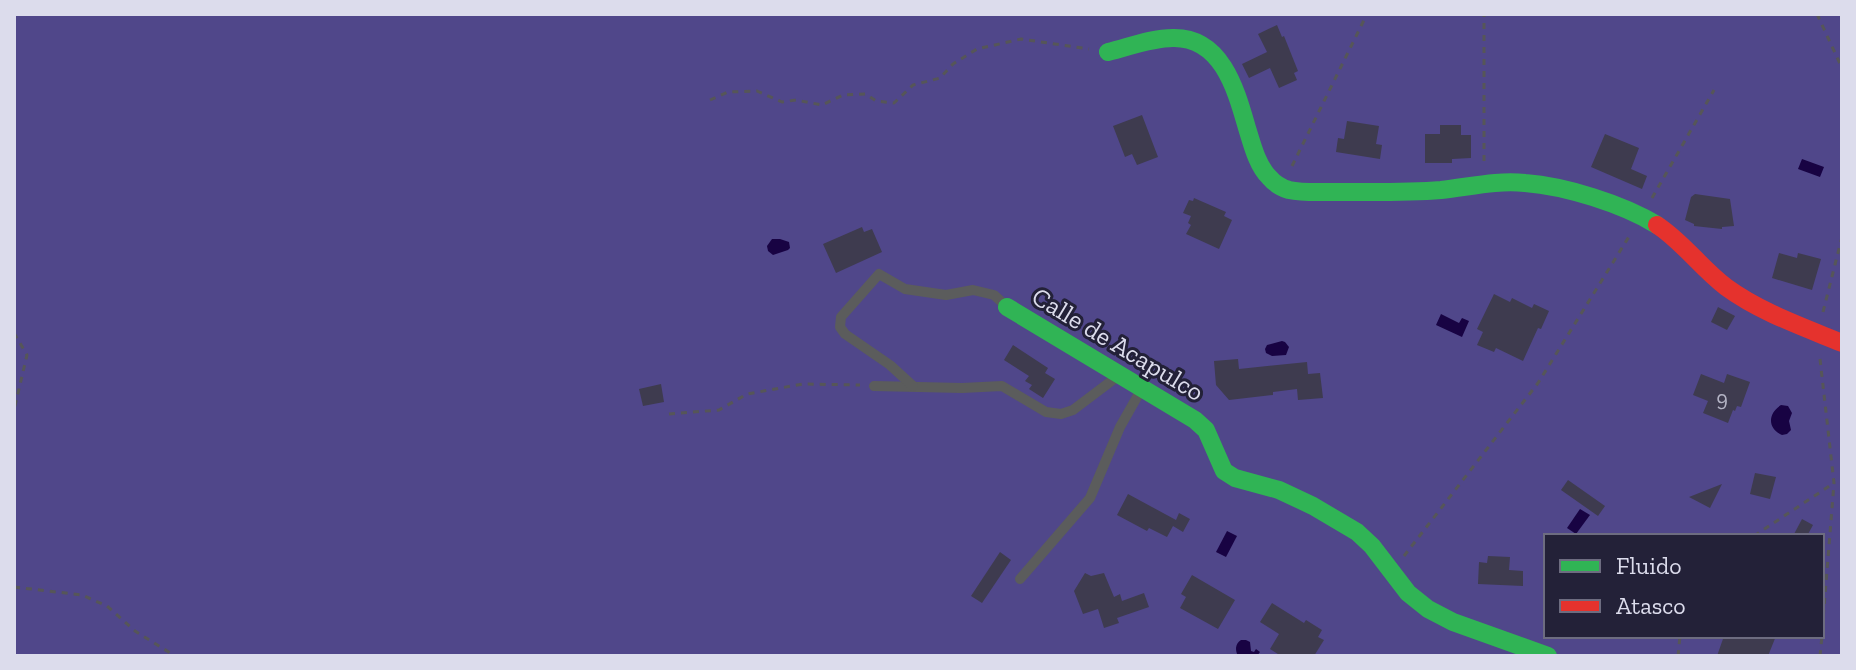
<svg xmlns="http://www.w3.org/2000/svg" width="1856" height="670" font-family="'Zilla Slab',serif">
<style>
.forest{fill:#50478a;fill-rule:evenodd}
.water{fill:#180343}
.building{fill:#3e3b4f}
.lines{fill:none;stroke-linecap:round;stroke-linejoin:round}
.path{stroke:#565658;stroke-width:3;stroke-dasharray:6 6;stroke-linecap:butt}
.lane{stroke:#5b5c5c;stroke-width:10}
.fast{stroke:#30b455;stroke-width:18}
.jam{stroke:#e5322d;stroke-width:18}
.labels{text-anchor:middle;dominant-baseline:central;stroke-width:6;stroke-linejoin:round;paint-order:stroke}
.number-label{font-size:22px;fill:#b4b4c5}
.street-label{font-size:26px;fill:#dcdcec;stroke:#232138}
</style>
<rect width="100%" height="100%" fill="#272633"/>
<path class="forest" d="M14,14H1842V656H14ZM1546,536H1822V636H1546Z"/>
<g class="water">
<polygon points="1802,159 1824,167 1820,177 1798,169"/>
<polygon points="772,239 780,239 789,242 790,248 788,250 773,255 768,251 767,246"/>
<polygon points="1441,314 1459,323 1462,318 1469,321 1462,337 1436,325"/>
<polygon points="1282,341 1285,342 1289,347 1286,355 1272,356 1266,353 1265,349 1267,345"/>
<path d="M1781,405L1788,406L1792,413L1789,421L1791,430L1787,434L1782,435C1768,429 1767,414 1781,405Z"/>
<polygon points="1580,509 1590,515 1576,534 1567,528"/>
<polygon points="1227,531 1237,536 1226,557 1216,552"/>
<path d="M1241,640H1246L1250,642L1251,651L1254,652L1256,649L1260,652L1257,656H1238C1235,650 1235,644 1241,640Z"/>
</g>
<g class="building">
<polygon points="1277,25 1282,37 1284,36 1298,71 1294,73 1297,80 1279,88 1270,68 1249,78 1242,64 1267,52 1258,34"/>
<polygon points="1142,115 1158,157 1137,165 1132,154 1125,157 1113,126"/>
<polygon points="1347,121 1379,126 1376,144 1382,145 1380,159 1336,152 1338,138 1344,139"/>
<polygon points="1440,125 1461,125 1461,135 1471,135 1471,158 1452,159 1452,163 1425,163 1425,134 1440,134"/>
<polygon points="1605,134 1639,148 1631,169 1647,176 1642,189 1591,167"/>
<polygon points="1695,194 1730,199 1734,226 1722,227 1722,229 1694,226 1694,224 1685,220 1691,197"/>
<polygon points="1194,198 1226,212 1224,216 1232,220 1219,249 1186,234 1191,225 1188,223 1191,216 1183,213 1189,200 1193,201"/>
<polygon points="862,227 864,232 872,229 882,252 836,273 823,244"/>
<polygon points="1779,253 1797,258 1798,253 1821,259 1812,290 1772,278"/>
<polygon points="1494,294 1510,302 1512,298 1532,308 1534,304 1549,311 1541,329 1538,328 1523,361 1496,348 1494,352 1477,345 1483,332 1477,329"/>
<polygon points="1718,307 1735,316 1727,330 1711,322"/>
<polygon points="1013,345 1048,368 1045,373 1055,379 1043,398 1029,389 1032,385 1025,381 1029,376 1004,360"/>
<polygon points="1238,359 1239,369 1307,362 1308,374 1320,373 1323,398 1298,400 1297,389 1273,392 1273,395 1229,400 1216,385 1214,361"/>
<polygon points="1701,374 1724,383 1727,374 1750,382 1741,407 1737,406 1735,411 1733,410 1728,423 1703,413 1708,401 1693,395"/>
<polygon points="661,384 664,402 643,406 639,389"/>
<polygon points="1755,473 1776,477 1770,499 1750,494"/>
<polygon points="1568,480 1605,506 1598,516 1561,490"/>
<polygon points="1722,484 1710,508 1689,497"/>
<polygon points="1128,494 1176,520 1179,513 1190,519 1183,532 1173,526 1167,537 1149,528 1147,531 1117,515"/>
<polygon points="1802,519 1813,525 1807,536 1793,536"/>
<polygon points="1000,552 1011,560 982,603 971,596"/>
<polygon points="1488,556 1510,557 1509,570 1523,571 1523,586 1478,584 1479,562 1487,563"/>
<polygon points="1085,573 1091,576 1104,573 1114,597 1120,594 1122,601 1144,593 1149,607 1117,618 1119,623 1104,628 1098,609 1083,614 1074,591"/>
<polygon points="1192,575 1235,600 1218,629 1180,608 1186,597 1181,594"/>
<polygon points="1272,603 1304,623 1306,620 1322,630 1318,637 1324,640 1314,656 1281,656 1270,649 1279,634 1260,622"/>
<polygon points="1724,636 1776,636 1768,656 1717,656"/>
</g>
<g class="lines">
<g class="path">
<polyline points="1817,14 1842,68"/>
<polyline points="710,100 728,92 757,91 782,102 796,100 822,105 843,95 866,94 876,101 894,103 913,85 940,78 953,64 977,49 1021,39 1089,49"/>
<polyline points="1484,161 1484,16"/>
<polyline points="1292,166 1367,14"/>
<polyline points="1652,198 1714,90"/>
<polyline points="1823,312 1842,237"/>
<polyline points="14,333 27,355 14,410"/>
<polyline points="1820,359 1834,483 1822,633"/>
<polyline points="669,414 719,410 747,394 803,384 860,385"/>
<polyline points="1754,536 1834,483"/>
<polyline points="1404,556 1538,383 1630,235"/>
<polyline points="14,587 82,595 107,606 135,631 175,656"/>
<polyline points="1678,656 1680,636"/>
<polyline points="1820,656 1822,636"/>
</g>
<g class="lane">
<polyline points="874,386 962,388 1002,386 1046,412 1061,414 1073,410 1118,376"/>
<polyline points="913,386 890,365 845,334 840,327 841,317 879,274 905,289 946,295 973,290 994,295 1005,305"/>
<polyline points="1020,579 1090,498 1120,427 1141,390"/>
</g>
<g class="fast">
<path d="M1108,52C1129,47 1151,38 1173,38C1222,37 1236,90 1247,128C1252,144 1257,165 1269,177C1274,183 1282,188 1289,190C1303,193 1318,192 1332,192C1368,192 1405,193 1441,190C1469,187 1497,180 1525,183C1565,186 1623,204 1657,225"/>
<polyline points="1007,307 1195,420 1206,430 1224,471 1235,478 1279,490 1313,506 1357,532 1372,546 1408,593 1428,609 1453,622 1548,656"/>
</g>
<path class="jam" d="M1657,225C1683,242 1701,268 1726,287C1760,312 1803,327 1842,343"/>
</g>
<g class="labels">
<g class="number-label">
<text x="1722" y="398">9</text>
</g>
<g class="street-label">
<text transform="translate(1118 344) rotate(31)">Calle de Acapulco</text>
</g>
</g>
<rect width="1856" height="670" fill="none" stroke="#dcdcec" stroke-width="32"/>
<rect x="1544" y="534" width="280" height="104" fill="#232138" stroke="#6d6c80" stroke-width="2"/>
<rect x="1560" y="560" width="40" height="12" fill="#30b455" stroke="#6d6c80" stroke-width="2"/>
<text x="1616" y="574" font-size="24" fill="#dcdcec">Fluido</text>
<rect x="1560" y="600" width="40" height="12" fill="#e5322d" stroke="#6d6c80" stroke-width="2"/>
<text x="1616" y="614" font-size="24" fill="#dcdcec">Atasco</text>
</svg>
